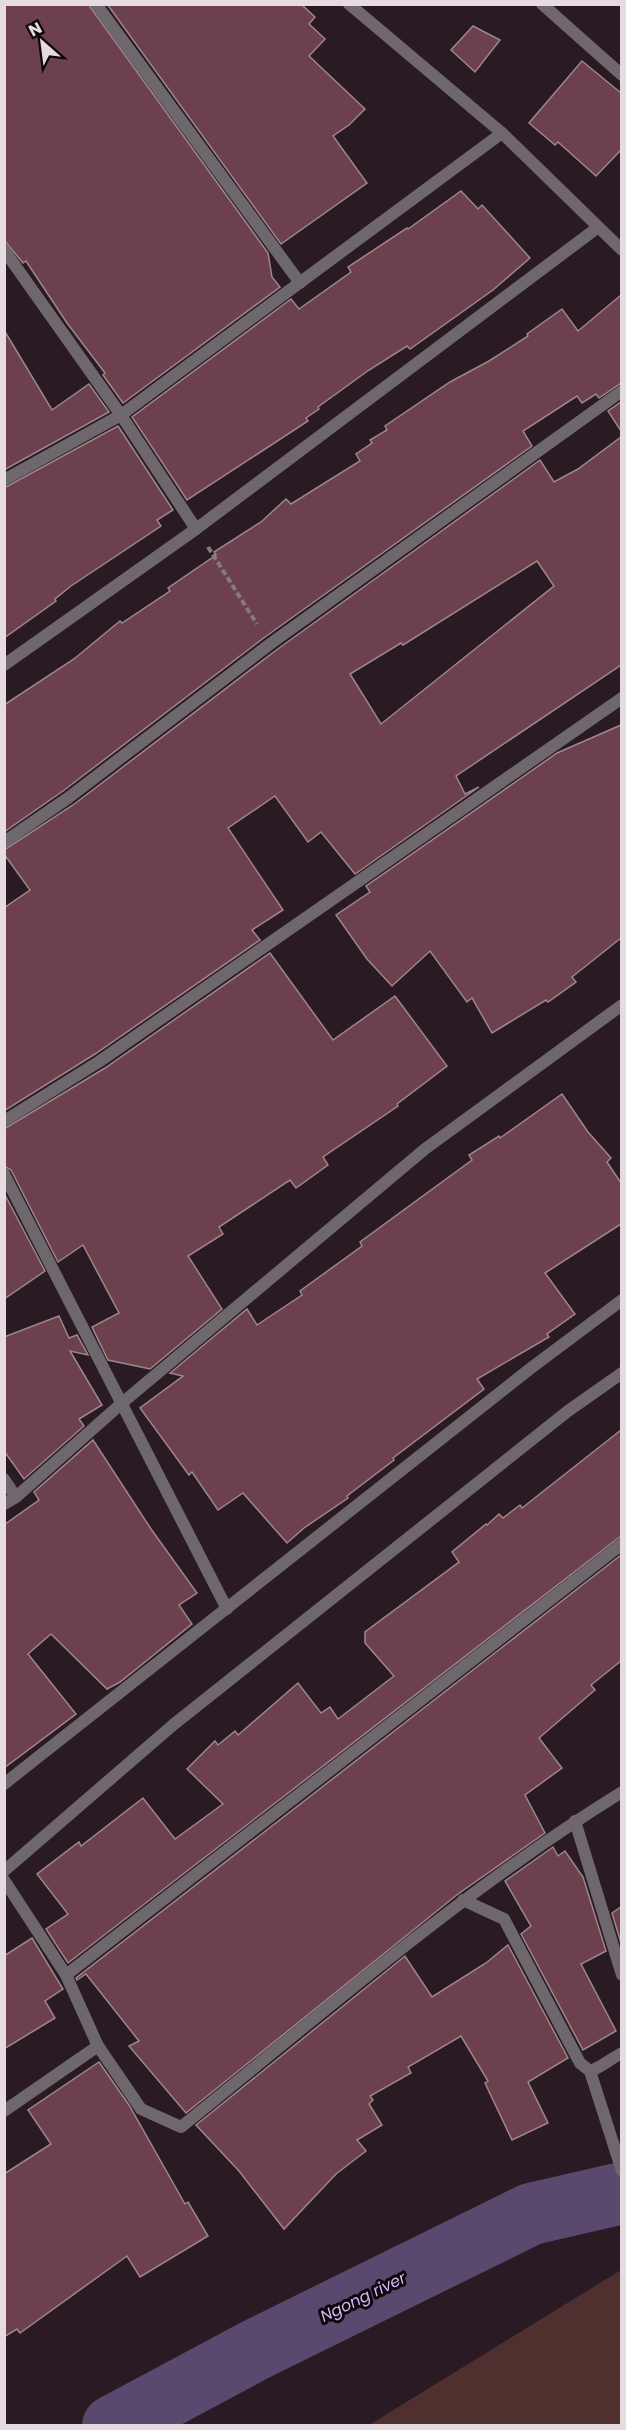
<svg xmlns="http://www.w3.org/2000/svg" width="626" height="2430" font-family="Poppins,sans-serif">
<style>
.green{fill:#4f302e}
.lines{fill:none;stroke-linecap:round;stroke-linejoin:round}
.river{stroke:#59496e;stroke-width:62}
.building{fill:#6c404c;stroke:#9d878b;stroke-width:1.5;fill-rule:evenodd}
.path{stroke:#867980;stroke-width:4;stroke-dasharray:6 3;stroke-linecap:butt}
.street{stroke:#6e686e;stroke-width:12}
.labels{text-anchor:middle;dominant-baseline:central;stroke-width:6;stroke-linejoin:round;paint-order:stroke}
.water-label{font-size:16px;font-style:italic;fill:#d1b6f6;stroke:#0e070b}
</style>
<rect width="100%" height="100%" fill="#291a23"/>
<polygon class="green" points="621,2270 621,2425 369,2425"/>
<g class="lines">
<polyline class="river" points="113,2426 255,2350 531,2214 622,2193"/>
</g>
<g class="building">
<polygon points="4,4 88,4 268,253 272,277 280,287 123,403 103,375 105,373 67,323 26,261 23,263 4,240"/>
<polygon points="107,4 301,4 315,17 309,24 325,39 309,56 365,109 349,125 333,136 367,183 281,244"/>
<polygon points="473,26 500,40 475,72 451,50"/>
<polygon points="582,61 621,93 621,150 596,176 558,142 555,145 529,123"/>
<polygon points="461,191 478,209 482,205 530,258 493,290 410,349 407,346 369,370 318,407 319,409 306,418 308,421 187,500 132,417 291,299 299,309 351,272 348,267 407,228 408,229"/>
<polygon points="621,295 621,383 599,398 596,394 582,403 577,396 523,431 532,446 265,637 63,791 4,832 4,705 74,659 120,621 122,623 170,591 168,588 216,555 214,552 261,522 286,499 291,504 360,461 356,454 372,443 370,440 387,430 385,426 450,382 489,361 528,336 527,334 562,309 578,331"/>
<polygon points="4,330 52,410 89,384 109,412 4,470"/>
<polygon points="621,402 621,431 608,411"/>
<polygon points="118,426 173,510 157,520 161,526 71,586 55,599 56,601 4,638 4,488"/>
<path d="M621,437V665L456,776L465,794L479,787L355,874L321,832L308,842L275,796L228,828L283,910L252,930L260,940L95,1054L4,1111V908L30,890L4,854V850L73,805L275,651L540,460L554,482L578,469ZM537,561L554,586L381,724L350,674L401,643L403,645Z"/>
<polygon points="621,725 621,938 572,977 576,982 548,1002 546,1000 492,1033 472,998 467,1002 430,951 392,986 367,959 336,915 370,892 366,886 557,753"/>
<polygon points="270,953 333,1040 395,996 447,1066 397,1104 398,1106 323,1157 328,1165 296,1188 290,1180 219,1227 223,1234 188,1256 222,1309 150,1369 108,1360 92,1327 119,1313 83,1245 58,1262 11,1170 4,1166 4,1129 105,1068"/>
<polygon points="562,1094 588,1132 611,1158 607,1162 621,1183 621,1224 545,1273 575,1314 547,1334 549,1337 477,1379 484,1389 393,1458 394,1460 347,1496 348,1498 304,1528 287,1543 243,1493 218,1510 192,1472 189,1475 140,1408 183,1376 170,1373 247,1309 257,1325 302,1295 300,1291 362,1246 360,1242 472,1160 469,1155 499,1136 500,1138"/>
<polygon points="4,1193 45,1271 4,1299"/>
<polygon points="59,1316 69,1338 77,1335 88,1355 70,1351 102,1405 79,1419 84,1426 24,1479 4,1451 4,1337"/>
<polygon points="621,1430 621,1536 68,1963 46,1929 68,1914 37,1874 79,1842 81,1846 143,1798 175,1839 223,1804 187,1769 215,1741 218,1745 235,1731 238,1735 298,1683 321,1713 330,1707 338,1719 394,1676 365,1643 365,1632 459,1562 452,1552 486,1524 487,1525 499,1514 503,1518 520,1505 522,1508"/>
<polygon points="93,1440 151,1529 197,1593 179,1605 192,1624 120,1682 107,1689 51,1634 28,1654 76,1714 4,1768 4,1525 39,1500 34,1492"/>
<polygon points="621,1555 621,1661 591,1685 595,1690 539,1738 562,1768 525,1795 545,1833 458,1894 186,2113 129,2046 139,2041 86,1974 77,1980 76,1978"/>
<polygon points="553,1847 558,1856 565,1851 583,1877 606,1951 581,1964 616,2031 583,2050 521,1934 531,1926 505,1881"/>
<polygon points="621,1907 621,1943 612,1913"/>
<polygon points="32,1938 63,1989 45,2001 55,2018 4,2049 4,1956"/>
<polygon points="508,1945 568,2058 528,2082 548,2123 512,2140 485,2083 488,2081 461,2036 408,2067 411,2073 370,2096 373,2100 369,2104 382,2125 357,2140 366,2151 336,2174 284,2229 239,2171 196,2125 405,1956 432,1997 486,1963"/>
<polygon points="99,2062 129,2105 185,2204 188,2202 208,2236 140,2277 127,2256 20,2333 17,2329 4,2337 4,2174 51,2144 28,2110"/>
</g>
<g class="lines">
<polyline class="path" points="208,547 257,624"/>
<g class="street">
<polyline points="96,4 300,283"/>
<polyline points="349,4 502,133 622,250"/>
<polyline points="542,4 622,75"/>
<polyline points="4,250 121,415 196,529"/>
<polyline points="4,480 121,415 502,133"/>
<polyline points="4,665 196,529 597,228"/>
<polyline points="4,842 68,798 270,644 622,391"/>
<polyline points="4,1121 100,1061 622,698"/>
<polyline points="4,1174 227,1609"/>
<polyline points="4,1479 16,1497"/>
<polyline points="4,1504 16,1497 122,1403 425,1149 622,1005"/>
<polyline points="4,1784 531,1368 622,1300"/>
<polyline points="575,1821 622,1975"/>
<polyline points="4,1871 173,1725 568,1411 622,1373"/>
<path d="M4,1880L66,1975L98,2046L141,2109L181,2127C325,2011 465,1889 622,1792"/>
<polyline points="463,1900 504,1919 580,2063 590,2071 622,2171"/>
<polyline points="66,1975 622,1544"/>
<path d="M590,2071C602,2067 610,2059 622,2053"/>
<polyline points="4,2111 98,2046"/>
</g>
</g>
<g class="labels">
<g class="water-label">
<text transform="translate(363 2297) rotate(-26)">Ngong river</text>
</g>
</g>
<rect width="626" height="2430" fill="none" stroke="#e6dbe1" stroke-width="12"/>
<g transform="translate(42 42) rotate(332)" stroke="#0e070b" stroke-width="4.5" paint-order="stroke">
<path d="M0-4.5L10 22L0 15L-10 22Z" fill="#e6dbe1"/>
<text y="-9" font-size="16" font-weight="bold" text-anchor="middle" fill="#e6dbe1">N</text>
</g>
</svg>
